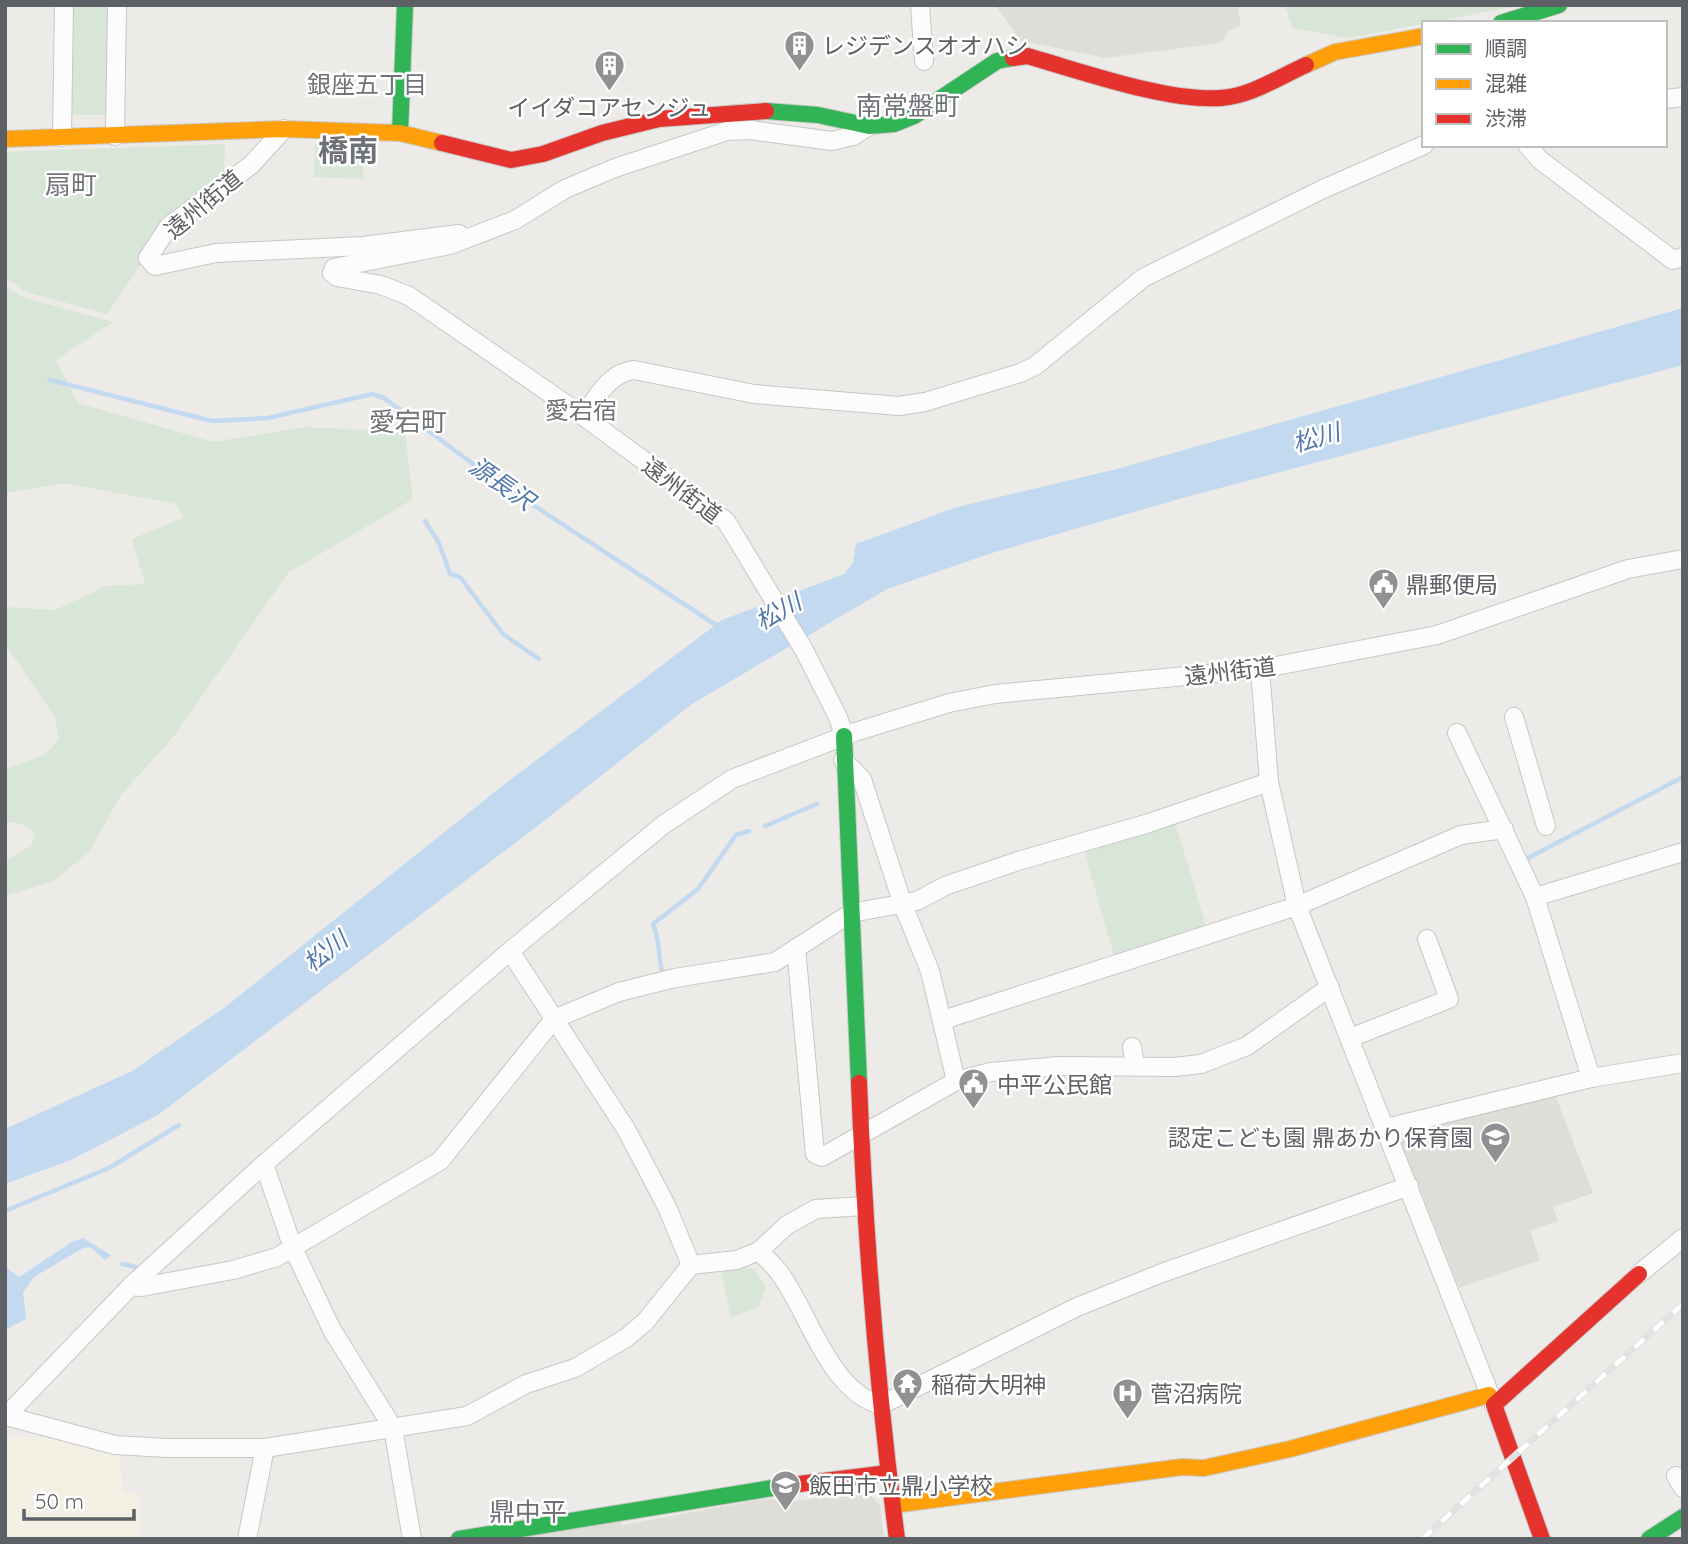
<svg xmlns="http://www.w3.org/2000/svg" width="1688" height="1544" font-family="Quicksand,'Noto Sans JP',sans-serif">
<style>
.commercial{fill:#f3f0e3}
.education{fill:#dfddd8}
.green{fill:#d7e6d6}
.water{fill:#c2d9f0}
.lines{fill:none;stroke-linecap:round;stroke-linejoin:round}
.stream{stroke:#c2d9f0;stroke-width:4.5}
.street-casing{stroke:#c7c7c7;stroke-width:20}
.fast-casing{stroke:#c9c9c8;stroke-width:18}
.slow-casing{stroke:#c9c9c8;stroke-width:18}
.jam-casing{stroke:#c9c9c8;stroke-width:18}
.street{stroke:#fcfcfc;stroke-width:18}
.fast{stroke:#30b455;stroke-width:16}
.slow{stroke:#ff9f0a;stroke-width:16}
.jam{stroke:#e5322d;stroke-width:16}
.rail-casing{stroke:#e3e2e2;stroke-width:7}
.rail{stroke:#fff;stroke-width:4.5;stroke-dasharray:13;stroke-linecap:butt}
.labels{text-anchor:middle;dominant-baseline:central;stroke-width:5;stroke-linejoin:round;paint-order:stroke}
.poi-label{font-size:23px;fill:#5d6064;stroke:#fff;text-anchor:start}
.street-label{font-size:23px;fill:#5d6064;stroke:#fff}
.neighbourhood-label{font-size:24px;fill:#6f7276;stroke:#fff}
.water-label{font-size:24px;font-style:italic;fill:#5278ac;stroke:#fff}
.quarter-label{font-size:26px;fill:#6f7276;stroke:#fff}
.district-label{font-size:30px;font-weight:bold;fill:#6f7276;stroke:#fff}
</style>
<rect width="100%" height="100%" fill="#ecebe8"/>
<polygon class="commercial" points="43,1437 119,1452 123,1492 139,1493 140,1539 5,1539 5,1438"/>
<g class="education">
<polygon points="995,5 1237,5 1241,25 1229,31 1220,43 1105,58 1021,41"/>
<polygon points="1554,1092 1593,1193 1553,1207 1558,1221 1530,1231 1540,1260 1459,1288 1398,1135 1403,1130"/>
<polygon points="868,1492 880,1505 884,1539 501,1539 618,1519 622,1525 763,1499 797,1501"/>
</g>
<g class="green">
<polygon points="71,5 110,5 107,115 70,115"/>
<polygon points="1285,5 1523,5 1348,38 1292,28"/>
<polygon points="225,144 224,178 152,239 141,264 107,314 26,292 5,277 5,152"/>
<polygon points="315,144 364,146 363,179 314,177"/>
<polygon points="5,285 22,297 113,322 56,360 78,403 213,442 304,427 405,432 413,499 288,573 174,736 121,795 89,852 53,881 5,896 5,862 32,845 35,833 21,824 5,821 5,769 45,755 59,739 55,717 5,644 5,607 55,610 106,586 145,584 132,539 183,518 176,504 64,483 5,493"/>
<polygon points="1175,822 1207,930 1115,959 1084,850"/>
<polygon points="739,1266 754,1269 766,1288 759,1306 731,1318 721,1272"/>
</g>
<g class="water">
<polygon points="1683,308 1683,365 1179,499 992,553 887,589 692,704 540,824 158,1115 71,1160 5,1184 5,1129 132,1071 224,1008 506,783 722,620 844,574 853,563 856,544 957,507 1117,469"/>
<polygon points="83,1238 111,1255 105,1260 90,1247 83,1248 34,1277 23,1292 26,1319 5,1330 5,1267 19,1277 72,1242"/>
</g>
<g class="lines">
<g class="stream">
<polyline points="50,380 212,421 268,418 372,394 384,398 492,478 719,627"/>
<polyline points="425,521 439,543 450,574 460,577 503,634 539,659"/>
<polyline points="765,826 817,804"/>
<polyline points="1528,858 1683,777"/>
<path d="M659,976L663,974C657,956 661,942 653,924L698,889L736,835L749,831"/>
<polyline points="5,1211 109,1168 179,1125"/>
<polyline points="122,1264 136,1267"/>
</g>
<defs>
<g id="street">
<polyline points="920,5 924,61"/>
<polyline points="1665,99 1683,97"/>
<polyline points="284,129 251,165 169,226 148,258 155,266 216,253 363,246 459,234"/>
<polyline points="115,136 117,5"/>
<polyline points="62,137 64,5"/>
<polyline points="1527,145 1540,160 1673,260 1683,257"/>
<path d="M583,416C597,398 608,373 634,370L754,394L899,406L925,402L1020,373L1035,366L1143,278L1323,189L1424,145"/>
<polyline points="1260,669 1269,782 1297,906 1494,1405"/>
<polyline points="1514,717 1546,826"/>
<polyline points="844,736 838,717 804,650 726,521 583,416 409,296 381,285 337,277 332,273 334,268 450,245 515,220 565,189 615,168 727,131 750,130 832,141 853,136 869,126"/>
<polyline points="843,760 862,779 903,905 930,971 956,1081"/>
<polyline points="1535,897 1683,852"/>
<polyline points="796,948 815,1154 822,1157 956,1081 991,1072 1059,1066 1174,1067 1201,1064 1247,1046 1330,987"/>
<polyline points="510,951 626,1129 667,1207 691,1265"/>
<polyline points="943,1020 1297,906 1461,835 1504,829"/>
<polyline points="1350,1038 1449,999 1427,939"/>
<polyline points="1132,1047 1135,1066"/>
<polyline points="1591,1078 1683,1063"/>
<polyline points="1386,1128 1591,1078 1535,897 1457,733"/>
<polyline points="264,1164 293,1248 332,1330 393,1428 412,1539"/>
<path d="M759,1251C767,1259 775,1266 781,1275C809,1314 830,1392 881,1405L1077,1307L1162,1273L1409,1186"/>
<polyline points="1639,1274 1683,1238"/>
<polyline points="131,1286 142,1287 233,1270 277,1257 440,1161 554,1019 619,992 675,978 775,962 851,913 917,901 945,886 1018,861 1149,823 1269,782"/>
<polyline points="6,1416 115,1445 167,1448 265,1448 467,1416 526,1384 575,1368 626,1338 645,1322 691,1265 737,1260 759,1251 787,1225 816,1209 864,1206"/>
<polyline points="5,1417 131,1286 264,1164 510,951 663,825 732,779 855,732 949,703 995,694 1260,669 1437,635 1628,569 1683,559"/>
<polyline points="1676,1476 1683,1488"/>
<polyline points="247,1539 265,1448"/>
</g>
<g id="fast">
<polyline points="1501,23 1559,5"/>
<polyline points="766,111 818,115 869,126 894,124 914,116 997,61 1013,58"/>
<polyline points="400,133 405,5"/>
<polyline points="844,736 859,1083"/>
<polyline points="459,1539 791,1485"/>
<polyline points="1649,1539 1683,1517"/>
</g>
<g id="slow">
<polyline points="1306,65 1335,52 1424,36"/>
<polyline points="5,139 284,129 400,133 442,143"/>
<polyline points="893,1505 1182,1467 1204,1468 1290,1449 1489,1395"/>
</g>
<g id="jam">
<path d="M1013,58L1027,56C1081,71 1167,102 1221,98C1251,96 1279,77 1306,65"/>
<polyline points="442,143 511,160 543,154 602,133 659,119 766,111"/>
<path d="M859,1083C865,1235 877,1388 897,1539"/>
<polyline points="791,1485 888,1473"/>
<polyline points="1542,1539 1494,1405 1639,1274"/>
</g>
</defs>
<use href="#street" class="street-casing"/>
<use href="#fast" class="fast-casing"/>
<use href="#slow" class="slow-casing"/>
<use href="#jam" class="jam-casing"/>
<use href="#street" class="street"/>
<use href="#fast" class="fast"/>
<use href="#slow" class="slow"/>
<use href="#jam" class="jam"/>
<defs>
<polyline id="rail" points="1422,1539 1683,1304"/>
</defs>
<use href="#rail" class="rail-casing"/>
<use href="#rail" class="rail"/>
</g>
<defs>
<symbol id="building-pin" viewBox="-11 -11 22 30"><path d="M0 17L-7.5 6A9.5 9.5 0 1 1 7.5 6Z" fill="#8f9192" stroke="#fff"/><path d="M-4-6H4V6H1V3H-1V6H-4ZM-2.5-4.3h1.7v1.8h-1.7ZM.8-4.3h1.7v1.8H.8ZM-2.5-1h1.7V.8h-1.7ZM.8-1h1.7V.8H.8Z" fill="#fff"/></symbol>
<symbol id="civic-pin" viewBox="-11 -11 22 30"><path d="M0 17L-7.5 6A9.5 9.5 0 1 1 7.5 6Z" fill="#8f9192" stroke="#fff"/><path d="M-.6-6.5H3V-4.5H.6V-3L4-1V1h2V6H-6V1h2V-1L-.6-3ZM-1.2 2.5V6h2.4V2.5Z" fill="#fff"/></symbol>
<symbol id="school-pin" viewBox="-11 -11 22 30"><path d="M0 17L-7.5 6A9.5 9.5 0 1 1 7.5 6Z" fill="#8f9192" stroke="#fff"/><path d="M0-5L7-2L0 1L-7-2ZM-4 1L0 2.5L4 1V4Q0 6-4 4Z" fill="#fff"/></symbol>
<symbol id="temple-pin" viewBox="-11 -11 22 30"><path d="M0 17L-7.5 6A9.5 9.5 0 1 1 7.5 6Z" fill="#8f9192" stroke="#fff"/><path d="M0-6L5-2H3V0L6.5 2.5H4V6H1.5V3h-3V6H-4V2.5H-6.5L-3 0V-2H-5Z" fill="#fff"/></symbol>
<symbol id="hospital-pin" viewBox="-11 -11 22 30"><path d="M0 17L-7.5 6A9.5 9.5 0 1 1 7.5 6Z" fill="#8f9192" stroke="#fff"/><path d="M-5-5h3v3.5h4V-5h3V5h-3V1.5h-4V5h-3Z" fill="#fff"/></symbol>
</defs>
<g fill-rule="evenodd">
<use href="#building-pin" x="782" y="28" width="35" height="47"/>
<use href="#building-pin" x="592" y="48" width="35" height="47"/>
<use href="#civic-pin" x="1366" y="566" width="35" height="47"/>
<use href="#civic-pin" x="956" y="1066" width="35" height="47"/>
<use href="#school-pin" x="1478" y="1120" width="35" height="47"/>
<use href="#temple-pin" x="890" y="1366" width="35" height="47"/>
<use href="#hospital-pin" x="1110" y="1376" width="35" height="47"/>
<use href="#school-pin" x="768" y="1468" width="35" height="47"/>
</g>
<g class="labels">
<g class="poi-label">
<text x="822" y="45">レジデンスオオハシ</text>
<text x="609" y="107" text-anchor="middle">イイダコアセンジュ</text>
<text x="1406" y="584">鼎郵便局</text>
<text x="997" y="1084">中平公民館</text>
<text x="1473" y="1137" text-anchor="end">認定こども園 鼎あかり保育園</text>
<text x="931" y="1384">稲荷大明神</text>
<text x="1150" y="1393">菅沼病院</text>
<text x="809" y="1485">飯田市立鼎小学校</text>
</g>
<g class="street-label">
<text transform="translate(203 204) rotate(-40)">遠州街道</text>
<text transform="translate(682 490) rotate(37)">遠州街道</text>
<text transform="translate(1230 671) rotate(-7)">遠州街道</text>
</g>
<g class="neighbourhood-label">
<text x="367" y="84">銀座五丁目</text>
<text x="581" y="410">愛宕宿</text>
</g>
<g class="water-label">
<text transform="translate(1316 437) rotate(-16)">松川</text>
<text transform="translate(502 483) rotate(35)">源長沢</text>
<text transform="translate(778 611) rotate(-29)">松川</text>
<text transform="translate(325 951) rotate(-38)">松川</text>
</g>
<g class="quarter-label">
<text x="908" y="105">南常盤町</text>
<text x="71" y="184">扇町</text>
<text x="408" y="421">愛宕町</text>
<text x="528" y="1511">鼎中平</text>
</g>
<g class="district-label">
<text x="348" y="150">橋南</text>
</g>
</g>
<rect width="1688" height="1544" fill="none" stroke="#5d6064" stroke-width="14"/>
<rect x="1422" y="21" width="245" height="126" fill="#ffffff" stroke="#bebfc1" stroke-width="2"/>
<rect x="1436" y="44" width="35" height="10" fill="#30b455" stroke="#bebfc1" stroke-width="2"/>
<text x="1485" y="56" font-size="21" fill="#5d6064">順調</text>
<rect x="1436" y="79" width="35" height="10" fill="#ff9f0a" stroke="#bebfc1" stroke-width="2"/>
<text x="1485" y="91" font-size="21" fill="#5d6064">混雑</text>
<rect x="1436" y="114" width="35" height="10" fill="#e5322d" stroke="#bebfc1" stroke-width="2"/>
<text x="1485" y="126" font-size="21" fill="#5d6064">渋滞</text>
<path d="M24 1509v10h110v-10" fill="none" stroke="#5d6064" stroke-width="3.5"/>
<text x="35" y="1509" font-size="21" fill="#5d6064" stroke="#ffffff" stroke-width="5" paint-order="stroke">50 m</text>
</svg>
